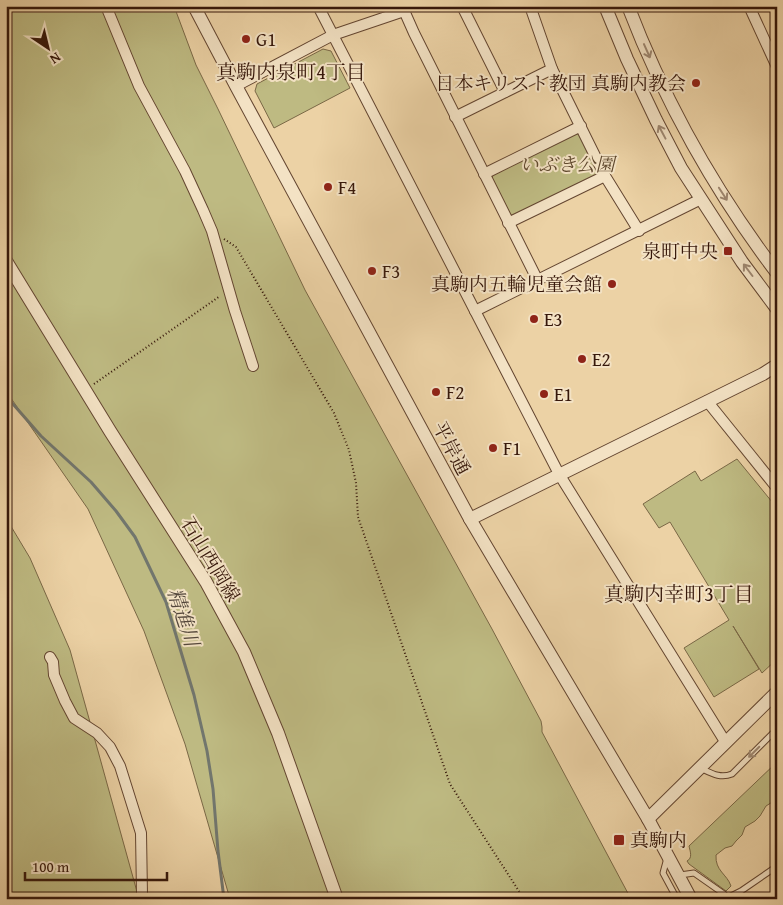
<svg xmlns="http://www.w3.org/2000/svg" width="783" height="905" font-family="'Gentium Book Plus','Noto Serif JP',serif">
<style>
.green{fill:#beba82;stroke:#7a6846}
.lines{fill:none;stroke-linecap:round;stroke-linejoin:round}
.stream{stroke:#72766d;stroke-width:3}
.service-casing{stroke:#644631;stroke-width:7}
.minor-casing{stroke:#644631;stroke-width:12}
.tertiary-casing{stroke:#644631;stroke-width:14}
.path{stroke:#36170a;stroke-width:2;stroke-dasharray:1 2.5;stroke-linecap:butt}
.service{stroke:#f3e2c4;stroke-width:5}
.minor{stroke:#f3e2c4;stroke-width:10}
.tertiary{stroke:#f3e2c4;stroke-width:12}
.oneway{stroke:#9e8770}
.poi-dot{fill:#8f2418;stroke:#f3e2c4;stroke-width:2}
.labels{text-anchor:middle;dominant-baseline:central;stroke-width:4;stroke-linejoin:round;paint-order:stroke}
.poi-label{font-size:19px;fill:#36170a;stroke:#f3e2c4;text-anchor:start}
.park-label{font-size:19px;font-style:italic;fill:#5f482e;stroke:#f3e2c4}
.street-label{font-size:19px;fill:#36170a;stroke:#f3e2c4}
.neighbourhood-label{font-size:20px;fill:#36170a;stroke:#f3e2c4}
.water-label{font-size:20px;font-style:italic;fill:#54473c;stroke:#f3e2c4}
</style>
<rect width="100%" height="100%" fill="#ecd2a5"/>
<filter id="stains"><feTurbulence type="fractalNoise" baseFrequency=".004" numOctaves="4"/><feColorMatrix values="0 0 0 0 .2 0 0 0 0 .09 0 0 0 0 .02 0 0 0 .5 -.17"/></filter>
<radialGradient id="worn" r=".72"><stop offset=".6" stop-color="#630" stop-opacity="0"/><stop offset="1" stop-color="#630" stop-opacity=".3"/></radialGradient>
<g class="green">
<polygon points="6,6 174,6 196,65 218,109 305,290 492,629 541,721 542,727 542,732 631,899 230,899 185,744 144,631 88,509 6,391"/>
<polygon points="323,49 331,51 350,88 274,128 255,91 257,84"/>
<polygon points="576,133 581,136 598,171 595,176 514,216 508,214 491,181 493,175"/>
<polygon points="737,459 777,508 777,659 762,673 733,626 759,669 714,697 684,648 729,620 670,522 659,528 643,504 695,471 701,481"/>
<polygon points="6,518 30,558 70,650 139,899 6,899"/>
<path d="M777,762V799L766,806L760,816L755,821L745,827L742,835L736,841L732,846L725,848L716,855C715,871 727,874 731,886L726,891L689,864L687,861C693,858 690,851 689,846Z"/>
</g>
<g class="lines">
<polyline class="stream" points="6,396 41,436 91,482 116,511 135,537 166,602 194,695 207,751 213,789 218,851 224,899"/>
<defs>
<g id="service">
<path d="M700,768C711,773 720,779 732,774L777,729"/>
<polyline points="667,858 663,873 677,899"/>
<polyline points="680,875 694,873 724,894 728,899"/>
<polyline points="727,898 741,891 773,869 777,866"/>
</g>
<g id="minor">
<polyline points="106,6 139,86 185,171 203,210 212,231 235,311 253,366"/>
<polyline points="318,6 559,474 726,743"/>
<polyline points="402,6 414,33 538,281"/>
<polyline points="462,6 505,92"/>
<polyline points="530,6 552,69 605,176 639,231"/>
<polyline points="749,6 777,67"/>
<polyline points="236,86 333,35 404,11"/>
<polyline points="455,117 552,69"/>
<polyline points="484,174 581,126"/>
<polyline points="508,223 605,176"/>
<polyline points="475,311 701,199"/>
<polyline points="707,401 777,488"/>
<polyline points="50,657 53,662 54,675 65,701 74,718 97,733 110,747 120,766 141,833 142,895 143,899"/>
</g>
<g id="tertiary">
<polyline points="194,6 236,86 470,519 648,819 691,899"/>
<polyline points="605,6 627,59 656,120 681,168 742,262 777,309"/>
<path d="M628,6C664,100 716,193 777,273"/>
<polyline points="6,261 110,431 206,582 244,652 278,733 337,899"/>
<polyline points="470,519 763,374 777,365"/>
<polyline points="648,819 777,692"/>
</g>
</defs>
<use href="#service" class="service-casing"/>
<use href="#minor" class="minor-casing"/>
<use href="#tertiary" class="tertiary-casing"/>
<g class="path">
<polyline points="224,239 236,247 334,413 349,450 356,483 358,517 450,784 524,899"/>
<polyline points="94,384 220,296"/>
</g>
<use href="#service" class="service"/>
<use href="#minor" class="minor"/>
<use href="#tertiary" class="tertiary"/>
</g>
<defs><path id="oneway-shaft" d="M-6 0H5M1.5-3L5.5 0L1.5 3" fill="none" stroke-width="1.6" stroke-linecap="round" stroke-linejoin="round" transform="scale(1.25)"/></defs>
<g class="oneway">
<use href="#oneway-shaft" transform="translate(647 51) rotate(66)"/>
<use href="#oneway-shaft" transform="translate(662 132) rotate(-118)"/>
<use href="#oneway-shaft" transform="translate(723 194) rotate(57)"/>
<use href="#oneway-shaft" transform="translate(748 270) rotate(-127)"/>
<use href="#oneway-shaft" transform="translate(754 752) rotate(135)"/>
</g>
<g class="poi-dot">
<circle cx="246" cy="39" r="5"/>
<circle cx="696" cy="83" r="5"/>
<circle cx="328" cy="187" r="5"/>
<rect x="723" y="246" width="10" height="10" rx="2.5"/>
<circle cx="372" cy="271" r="5"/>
<circle cx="612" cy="284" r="5"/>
<circle cx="534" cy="319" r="5"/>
<circle cx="582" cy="359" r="5"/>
<circle cx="436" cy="392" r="5"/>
<circle cx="544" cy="394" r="5"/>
<circle cx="493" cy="448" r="5"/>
<rect x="613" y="834" width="12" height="12" rx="2.5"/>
</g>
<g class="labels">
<g class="poi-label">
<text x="256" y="39">G1</text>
<text x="686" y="83" text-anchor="end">日本キリスト教団 真駒内教会</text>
<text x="338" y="187">F4</text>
<text x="718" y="251" text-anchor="end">泉町中央</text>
<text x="382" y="271">F3</text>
<text x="602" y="284" text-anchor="end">真駒内五輪児童会館</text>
<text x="544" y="319">E3</text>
<text x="592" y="359">E2</text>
<text x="446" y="392">F2</text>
<text x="554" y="394">E1</text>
<text x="503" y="448">F1</text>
<text x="630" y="840">真駒内</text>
</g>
<g class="park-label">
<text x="567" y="164">いぶき公園</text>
</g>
<g class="street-label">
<text transform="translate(452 448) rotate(62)">平岸通</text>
<text transform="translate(211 559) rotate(59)">石山西岡線</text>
</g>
<g class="neighbourhood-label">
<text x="291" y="71">真駒内泉町4丁目</text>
<text x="679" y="593">真駒内幸町3丁目</text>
</g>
<g class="water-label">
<text transform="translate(184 617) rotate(72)">精進川</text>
</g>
</g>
<rect width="783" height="905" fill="none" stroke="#ecd2a5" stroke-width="25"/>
<rect x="8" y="8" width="768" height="890" fill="none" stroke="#36170a" stroke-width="2.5"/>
<rect x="12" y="12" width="758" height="880" fill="none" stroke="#36170a"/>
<g transform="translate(48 48) rotate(145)" stroke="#f3e2c4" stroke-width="4" paint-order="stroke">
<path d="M0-4L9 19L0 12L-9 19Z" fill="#36170a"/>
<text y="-8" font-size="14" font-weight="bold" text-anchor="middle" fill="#36170a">N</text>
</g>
<path d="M25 872v8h142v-8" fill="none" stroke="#36170a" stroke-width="2.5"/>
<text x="32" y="872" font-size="15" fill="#36170a" stroke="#f3e2c4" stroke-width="4" paint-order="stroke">100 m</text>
<rect width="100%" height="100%" filter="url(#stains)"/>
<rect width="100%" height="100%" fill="url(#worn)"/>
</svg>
